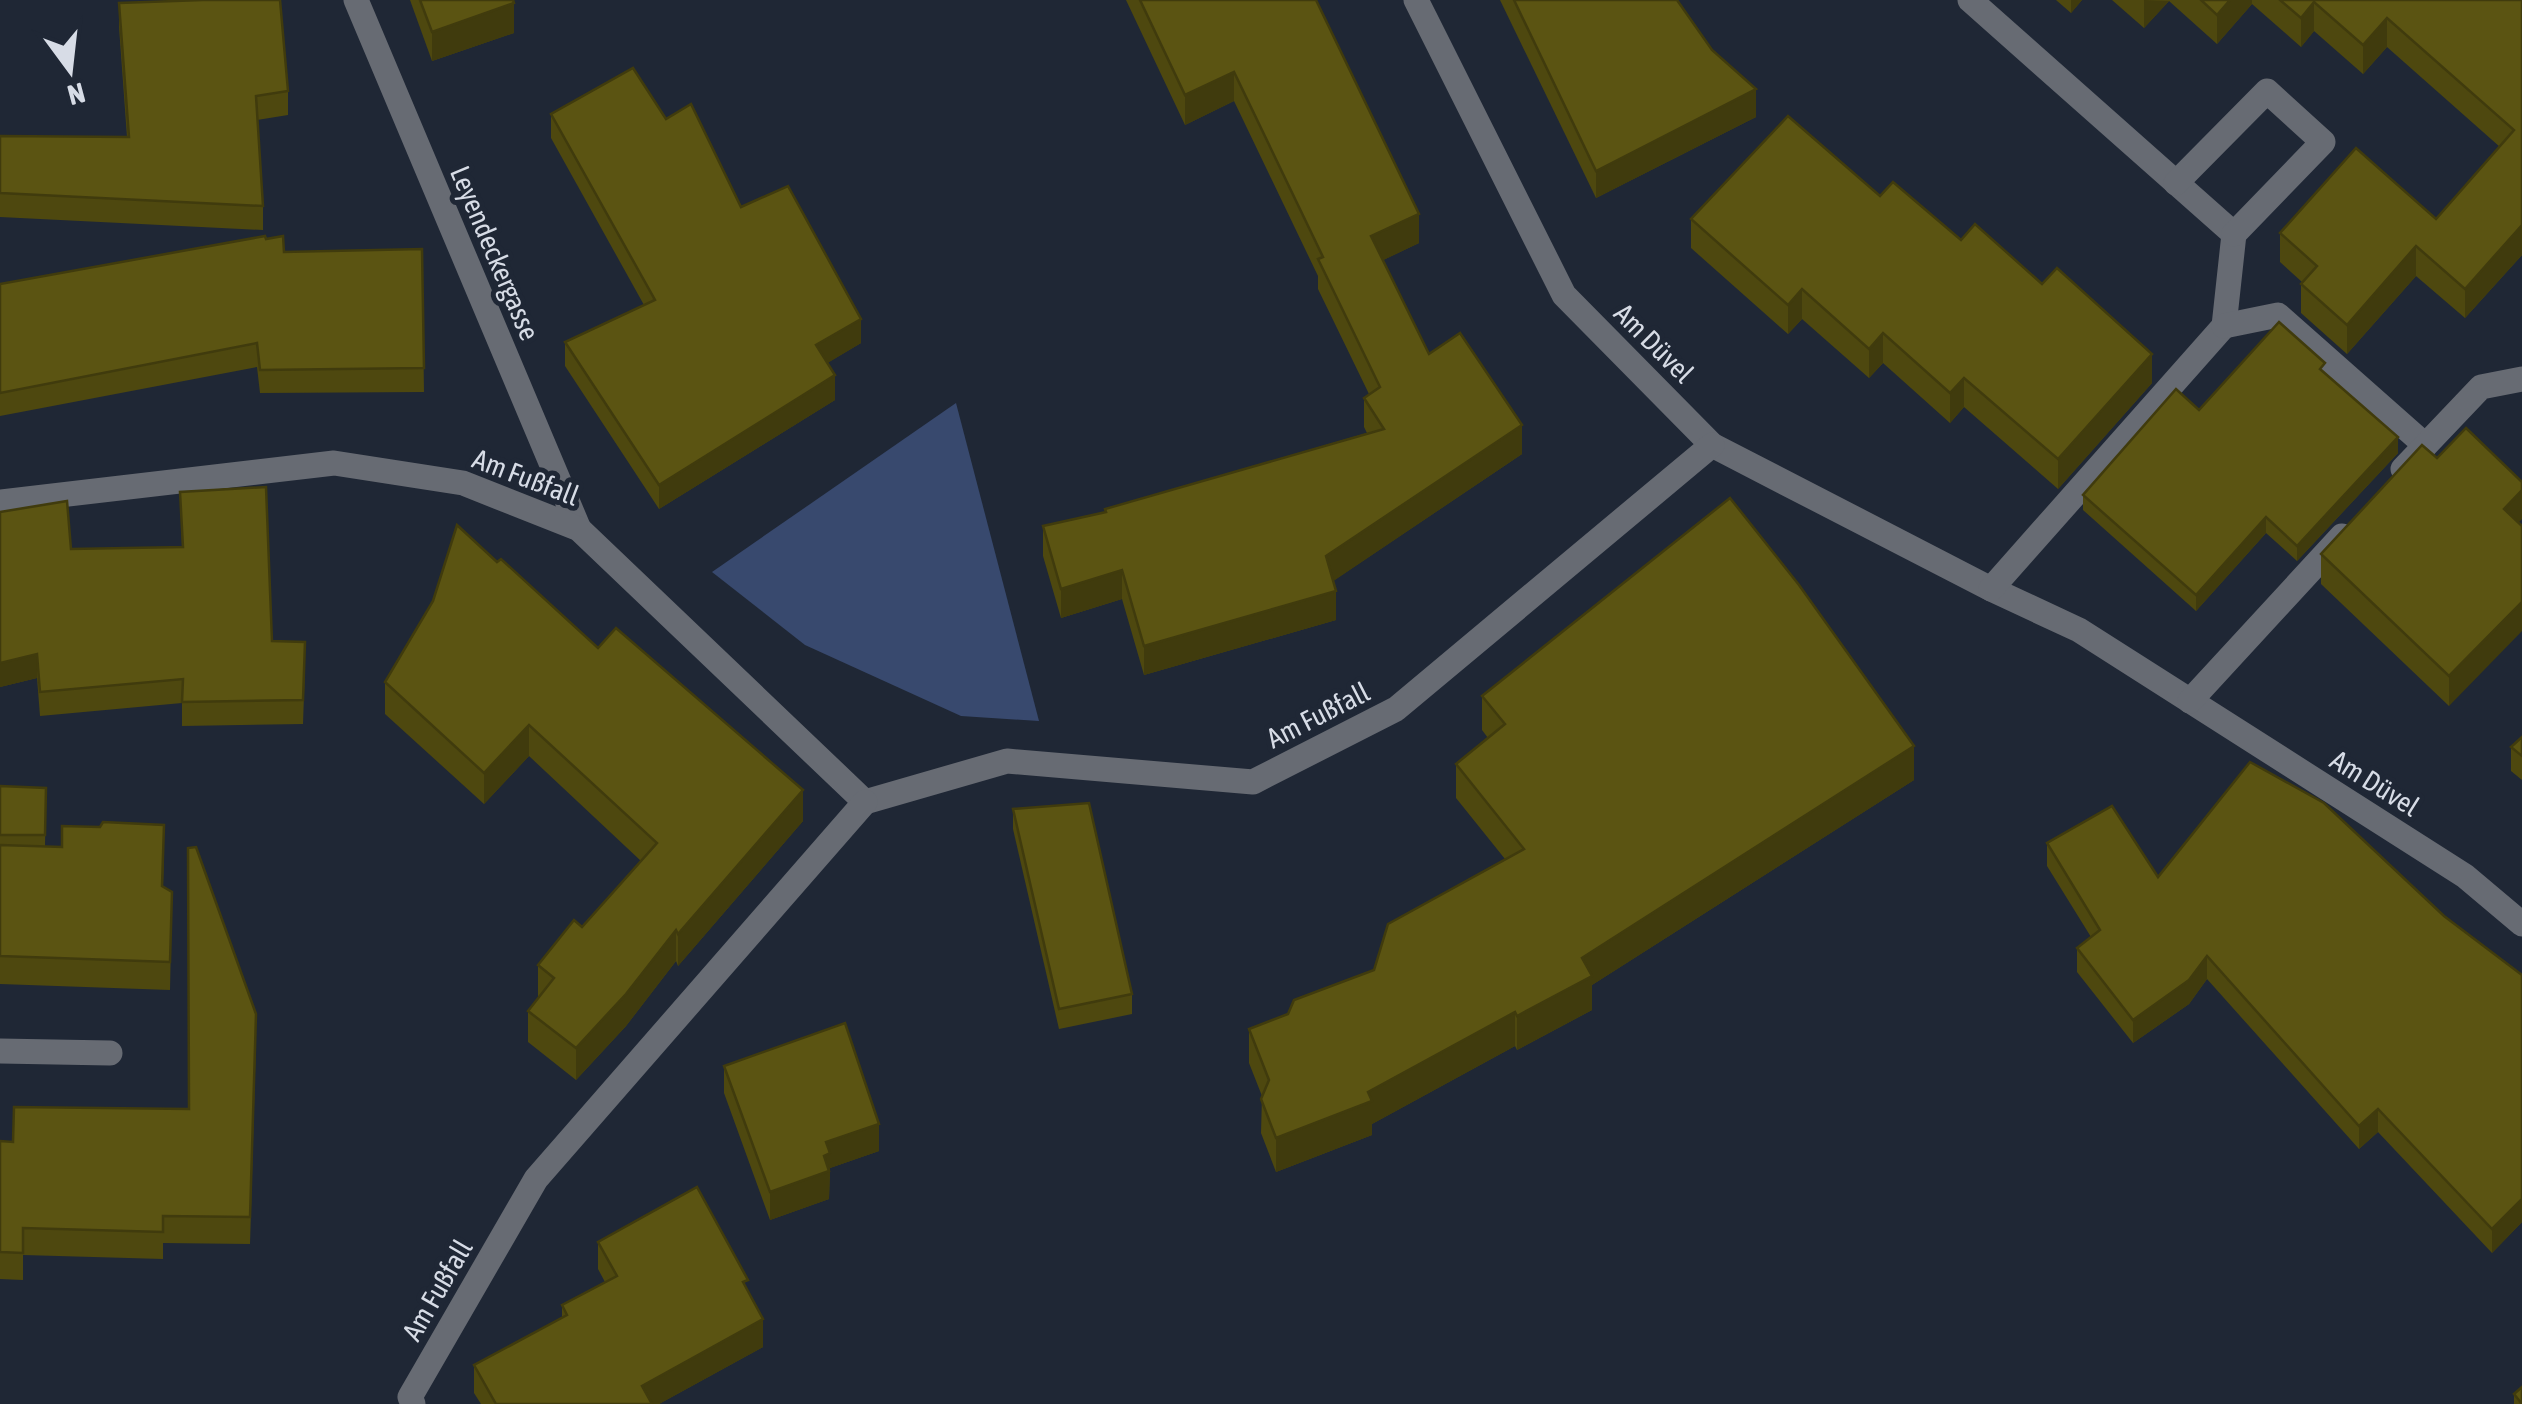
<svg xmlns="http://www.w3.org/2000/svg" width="2522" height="1404" font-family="'Asap Condensed',sans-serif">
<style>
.green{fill:#38496e}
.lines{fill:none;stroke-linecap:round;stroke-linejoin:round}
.minor{stroke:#676b73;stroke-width:25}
.wall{fill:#4e480f}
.shaded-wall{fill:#403b0d}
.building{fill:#5b5412;stroke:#403b0d;stroke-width:2.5}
.labels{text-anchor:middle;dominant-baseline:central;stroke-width:10;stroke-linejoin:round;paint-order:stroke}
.street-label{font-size:28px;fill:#d7dce6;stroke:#1f2735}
</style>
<rect width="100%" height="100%" fill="#1f2735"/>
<polygon class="green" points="956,403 1039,721 961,716 805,645 712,572"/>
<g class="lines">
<g class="minor">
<polyline points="356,0 579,529"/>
<polyline points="1416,0 1564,295 1712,445 1991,589 2079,630 2465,876 2522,924"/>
<polyline points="1970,0 2234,234 2224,326 1991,589"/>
<polyline points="2176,183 2267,91 2323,142 2234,234"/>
<polyline points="2224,326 2278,315 2425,445"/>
<polyline points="2403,469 2481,387 2522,379"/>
<polyline points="0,502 334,463 463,483 579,529 865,802 1007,761 1253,782 1396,709 1712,445"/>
<polyline points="2190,701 2342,536"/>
<polyline points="0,1051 110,1053"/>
<polyline points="413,1404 410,1397 536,1179 865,802"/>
</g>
</g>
<g class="wall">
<polygon points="410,0 513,0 514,33 432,61"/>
<polygon points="1126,0 1316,0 1419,243 1383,260 1429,354 1522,454 1333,581 1336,620 1144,675 1122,599 1061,618 1043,556 1043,526 1105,512 1105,509 1367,433 1364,427 1364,398 1369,394 1318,289 1318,276 1234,101 1185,125"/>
<polygon points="1500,0 1676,0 1756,117 1596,198"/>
<polygon points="2056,0 2082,0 2071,13"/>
<polygon points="2112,0 2522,0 2522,255 2465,318 2416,276 2347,354 2301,313 2301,284 2302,282 2280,262 2280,233 2436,219 2500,147 2387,47 2363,74 2314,31 2301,47 2252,4 2217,44 2169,1 2144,28"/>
<polygon points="119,3 288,91 288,115 257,120 263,206 263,230 0,217 0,136 127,137 119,27"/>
<polygon points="551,114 666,119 741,207 861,343 827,363 835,400 659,509 565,366 565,342 644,305 551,138"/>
<polygon points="1880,196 1961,240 2152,383 2058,489 1964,407 1950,423 1883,363 1869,378 1802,319 1788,334 1691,248 1691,219"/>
<polygon points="266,239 284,252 422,249 424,392 260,393 257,367 0,416 0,284"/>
<polygon points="2325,374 2398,453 2297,561 2266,533 2196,611 2083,510 2083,495 2199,410"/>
<polygon points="180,492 272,641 305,666 303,724 182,726 182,703 40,716 37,678 0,687 0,512 71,549 182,547"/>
<polygon points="2519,523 2449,706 2321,584 2321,554"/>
<polygon points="497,562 803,821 678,966 676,961 626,1026 576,1080 528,1042 528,1011 538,998 538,965 582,927 641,861 529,756 484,804 385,714 385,682"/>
<polygon points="1482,696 1914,780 1592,985 1592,1010 1517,1050 1515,1046 1372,1124 1372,1135 1276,1172 1261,1133 1262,1096 1249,1063 1249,1029 1288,1014 1374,970 1505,859 1456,798 1456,764 1488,738 1482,730"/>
<polygon points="2522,737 2522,780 2511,771 2511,747"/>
<polygon points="0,786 46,788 45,846 164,853 163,886 172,892 170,990 0,984"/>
<polygon points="1013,809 1132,994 1132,1014 1059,1029 1013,829"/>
<polygon points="2047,843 2158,877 2444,916 2522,975 2522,1222 2492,1253 2378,1132 2359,1149 2207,979 2189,1004 2133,1043 2077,972 2077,948 2091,937 2047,866"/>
<polygon points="256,1041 250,1244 163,1243 163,1259 23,1255 23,1280 0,1279 0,1141 13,1142 189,1109"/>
<polygon points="724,1066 879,1151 830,1168 829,1199 770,1220 724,1093"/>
<polygon points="598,1242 748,1291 763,1347 659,1404 481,1404 474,1393 474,1365 562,1317 562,1305 605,1282 598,1269"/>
<polygon points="2514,1394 2522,1404 2514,1404"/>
</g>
<g class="shaded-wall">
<polygon points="2071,0 2082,0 2071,13"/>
<polygon points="2144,0 2169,1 2144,28"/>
<polygon points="2230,0 2252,0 2252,4 2217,44 2217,15"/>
<polygon points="2314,2 2314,31 2301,47 2301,18"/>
<polygon points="514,3 514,33 432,61 432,32"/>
<polygon points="2387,18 2387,47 2363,74 2363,45"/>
<polygon points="1234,72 1234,101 1185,125 1185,95"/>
<polygon points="1756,89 1756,117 1596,198 1596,171"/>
<polygon points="1419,214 1419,243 1371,266 1371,236"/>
<polygon points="2522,225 2522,255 2465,318 2465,289"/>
<polygon points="2416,246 2416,276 2347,354 2347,325"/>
<polygon points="1802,289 1802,319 1788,334 1788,305"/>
<polygon points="861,319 861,343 816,370 816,345"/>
<polygon points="1883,333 1883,363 1869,378 1869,349"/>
<polygon points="2152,354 2152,383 2058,489 2058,459"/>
<polygon points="835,375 835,400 659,509 659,485"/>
<polygon points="1964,378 1964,407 1950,423 1950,393"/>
<polygon points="1522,425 1522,454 1326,586 1326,556"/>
<polygon points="2398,437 2398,453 2297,561 2297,546"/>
<polygon points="2522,490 2522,519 2504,538 2504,509"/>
<polygon points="2266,517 2266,533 2196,611 2196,595"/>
<polygon points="1122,570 1122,599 1061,618 1061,589"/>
<polygon points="1336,591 1336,620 1144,675 1144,646"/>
<polygon points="2522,602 2522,631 2449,706 2449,676"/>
<polygon points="37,654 37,678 0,687 0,663"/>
<polygon points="529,725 529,756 484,804 484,773"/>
<polygon points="1914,746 1914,780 1592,985 1592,1010 1517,1050 1517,1016 1582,958"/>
<polygon points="803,790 803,821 678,966 678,934"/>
<polygon points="676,930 676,961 626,1026 576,1080 576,1048"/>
<polygon points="2207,956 2207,979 2189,1004 2133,1043 2133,1020"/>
<polygon points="1515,1012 1515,1046 1372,1124 1372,1135 1276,1172 1276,1138 1368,1092"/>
<polygon points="2378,1109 2378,1132 2359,1149 2359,1126"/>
<polygon points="879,1124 879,1151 830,1168 829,1199 770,1220 770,1192 824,1156 826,1142"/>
<polygon points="2522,1199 2522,1222 2492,1253 2492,1229"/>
<polygon points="763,1319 763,1347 659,1404 642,1404 642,1386"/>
</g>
<g class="building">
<polygon points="203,0 280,0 288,91 256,96 263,206 0,193 0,136 129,137 119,3"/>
<polygon points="420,0 513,0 514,3 432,32"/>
<polygon points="1140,0 1316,0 1419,214 1371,236 1429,354 1460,333 1522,425 1326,556 1336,591 1144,646 1122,570 1061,589 1043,526 1106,512 1105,509 1384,429 1364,398 1380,387 1318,259 1323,257 1234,72 1185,95"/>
<polygon points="1514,0 1677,0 1712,50 1756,89 1596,171"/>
<polygon points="2201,0 2230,0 2217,15"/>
<polygon points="2280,0 2522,0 2522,225 2465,289 2416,246 2347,325 2301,284 2317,266 2280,233 2356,148 2436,219 2514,130 2387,18 2363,45 2314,2 2301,18"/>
<polygon points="633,68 666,119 691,104 741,207 788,186 861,319 816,345 835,375 659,485 565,342 655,300 551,114"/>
<polygon points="1788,116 1880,196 1893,182 1961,240 1975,224 2042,284 2057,268 2152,354 2058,459 1964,378 1950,393 1883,333 1869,349 1802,289 1788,305 1691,219"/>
<polygon points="265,236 266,239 283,236 284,252 422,249 424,368 260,370 257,343 0,393 0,284"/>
<polygon points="2279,322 2325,363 2320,369 2398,437 2297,546 2266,517 2196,595 2083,495 2176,389 2199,410"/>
<polygon points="2466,428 2522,482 2522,490 2504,509 2522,526 2522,602 2449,676 2321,554 2422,445 2437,458"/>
<polygon points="266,487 272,641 305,642 303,700 182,702 183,679 40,692 37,654 0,663 0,512 67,501 71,549 183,547 180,492"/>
<polygon points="1730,498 1799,585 1914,746 1582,958 1592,976 1517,1016 1515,1012 1368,1092 1372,1101 1276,1138 1261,1099 1269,1080 1249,1029 1288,1014 1294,1000 1374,970 1388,924 1524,849 1456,764 1505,724 1482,696"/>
<polygon points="457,525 497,562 501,559 598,648 616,628 803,790 678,934 676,930 626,994 576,1048 528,1011 554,978 538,965 574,920 582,927 657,843 529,725 484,773 385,682 433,601"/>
<polygon points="2522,737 2522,756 2511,747"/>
<polygon points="2250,762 2324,803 2444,916 2522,975 2522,1199 2492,1229 2378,1109 2359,1126 2207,956 2189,980 2133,1020 2077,948 2100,930 2047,843 2112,806 2158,877"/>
<polygon points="0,786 46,788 45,835 0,835"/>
<polygon points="1089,803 1132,994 1059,1009 1013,809"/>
<polygon points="103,822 164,825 162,886 172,892 170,962 0,956 0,845 62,847 62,826 100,827"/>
<polygon points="196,847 256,1014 250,1217 163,1216 163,1232 23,1228 23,1253 0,1252 0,1141 13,1142 14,1107 189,1109 188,848"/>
<polygon points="845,1023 879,1124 826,1142 830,1153 824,1156 829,1171 770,1192 724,1066"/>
<polygon points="697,1187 748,1280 743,1282 763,1319 642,1386 652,1404 496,1404 474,1365 567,1315 562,1305 617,1276 598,1242"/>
<polygon points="2522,1387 2522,1404 2514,1394"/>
</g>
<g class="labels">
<g class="street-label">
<text transform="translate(495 253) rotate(67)">Leyendeckergasse</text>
<text transform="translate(1654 343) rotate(45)">Am Düvel</text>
<text transform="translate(526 477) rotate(21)">Am Fußfall</text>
<text transform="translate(1318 715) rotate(-27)">Am Fußfall</text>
<text transform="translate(2375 783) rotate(32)">Am Düvel</text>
<text transform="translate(437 1290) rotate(-60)">Am Fußfall</text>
</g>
</g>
<g transform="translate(70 70) rotate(165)" stroke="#1f2735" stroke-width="8" paint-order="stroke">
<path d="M0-8L18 38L0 25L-18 38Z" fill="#d7dce6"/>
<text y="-15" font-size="28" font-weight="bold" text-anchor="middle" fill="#d7dce6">N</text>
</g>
</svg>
